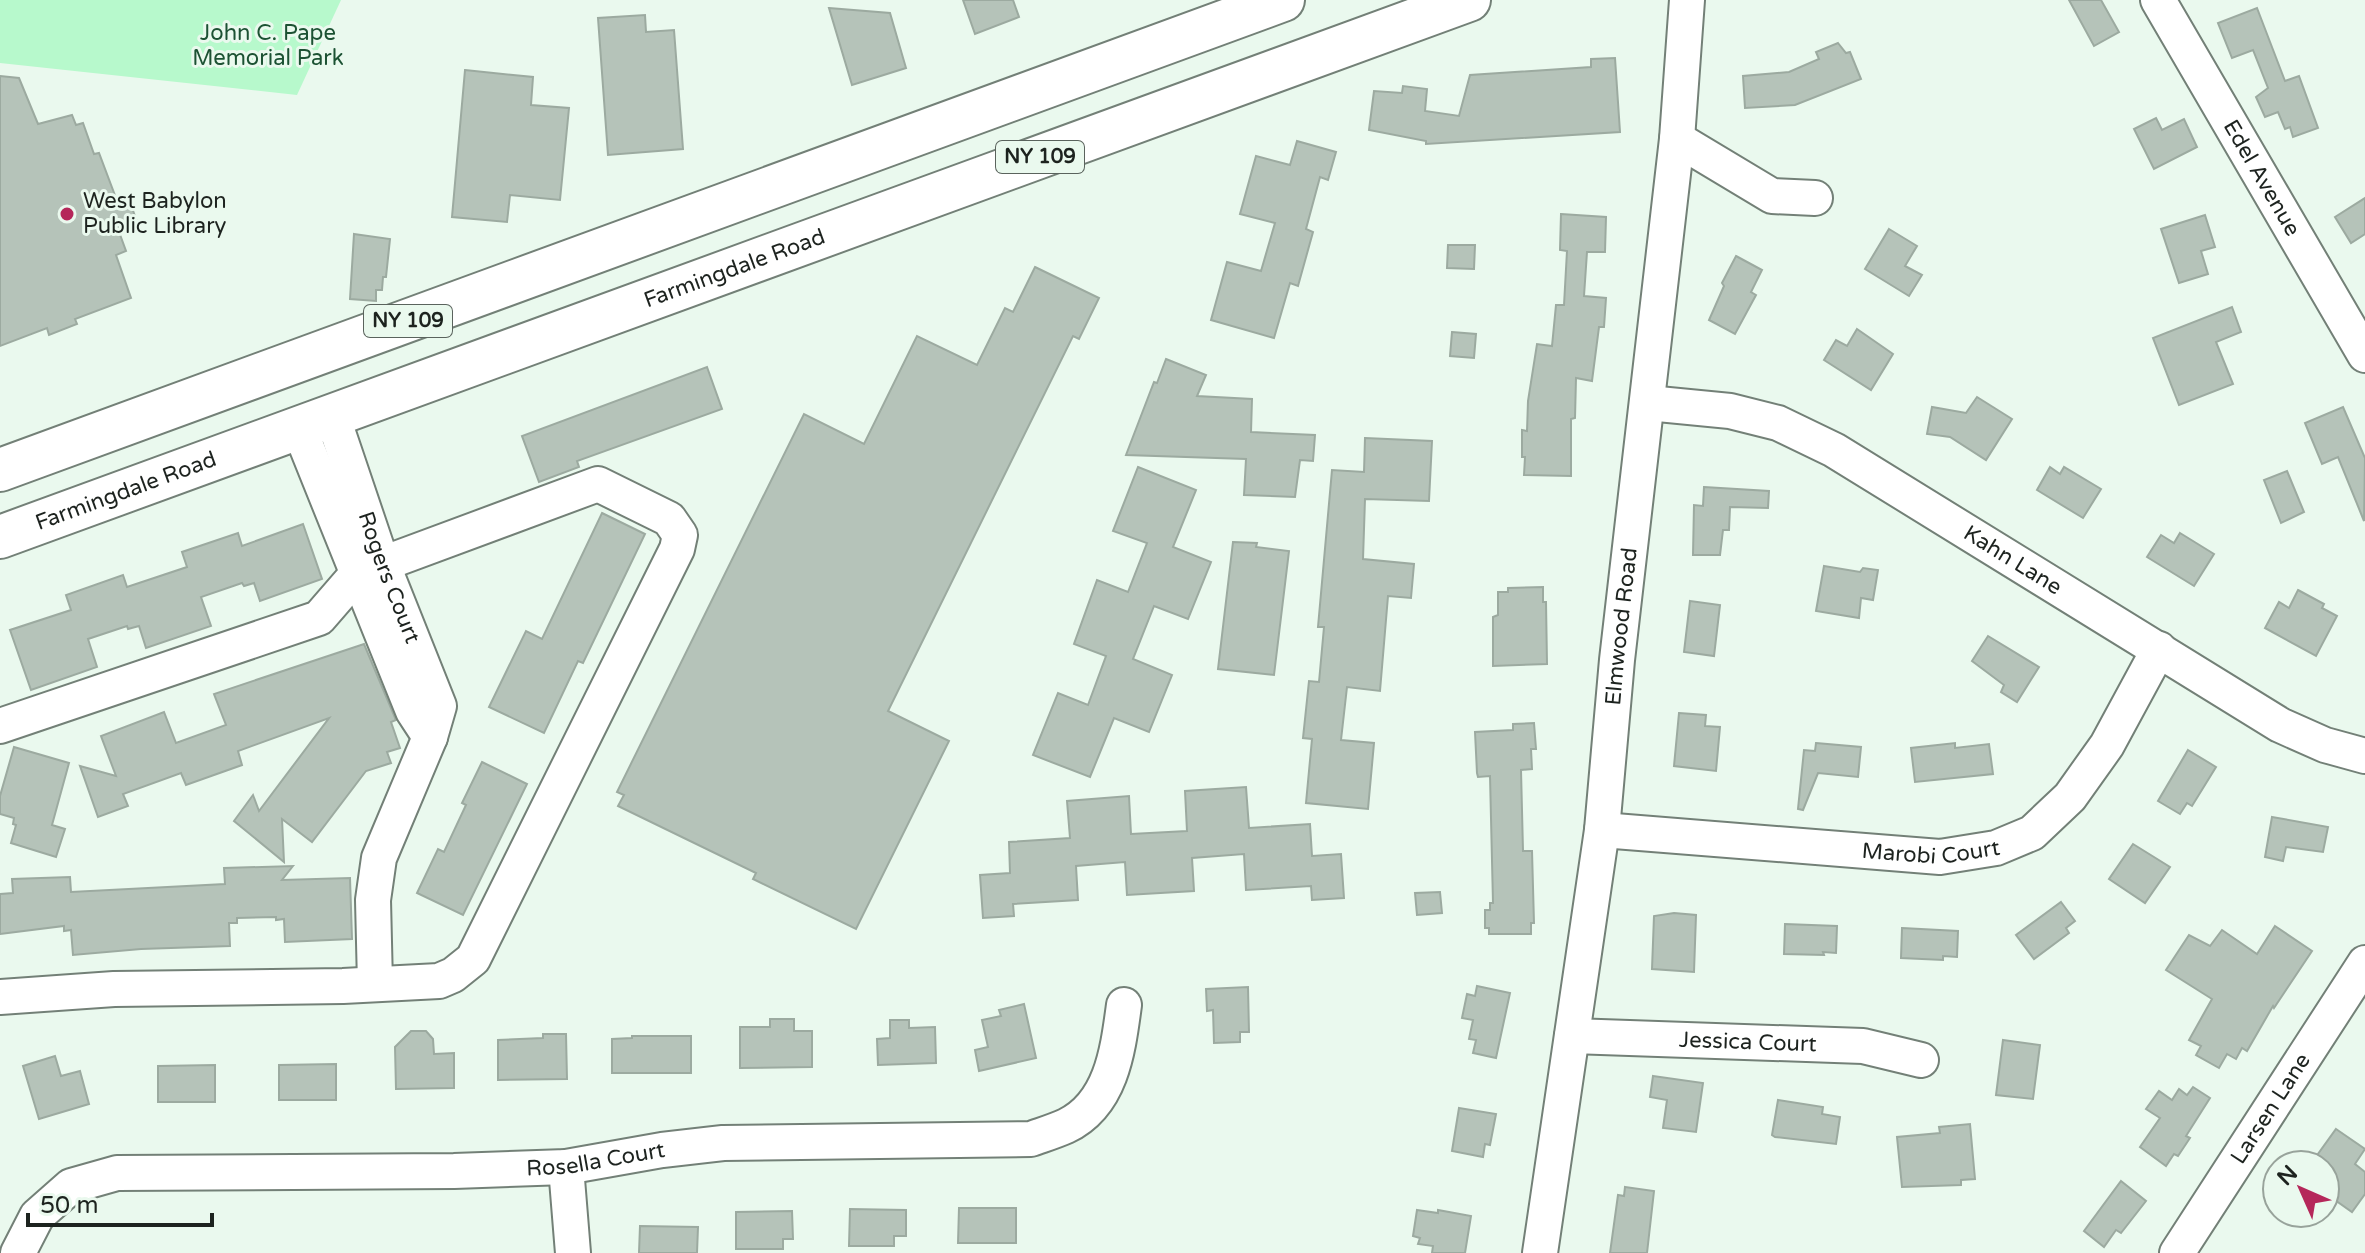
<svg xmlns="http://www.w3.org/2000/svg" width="2365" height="1253" font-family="'Varela Round',sans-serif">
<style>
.green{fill:#b7f9cc}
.building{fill:#b5c3b9;stroke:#9caaa0;stroke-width:2}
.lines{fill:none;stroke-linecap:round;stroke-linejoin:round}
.minor-casing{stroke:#738077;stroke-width:38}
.major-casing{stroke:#738077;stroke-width:46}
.minor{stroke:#fff;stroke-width:34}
.major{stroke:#fff;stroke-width:42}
.poi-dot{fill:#b5275a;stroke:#eaf9ee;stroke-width:3}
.labels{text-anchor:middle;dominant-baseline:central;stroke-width:6;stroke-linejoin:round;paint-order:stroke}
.shield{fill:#eaf9ee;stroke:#5a635d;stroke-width:2}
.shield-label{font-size:20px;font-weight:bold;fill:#1d231f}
.park-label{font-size:22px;fill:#1c5233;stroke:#eaf9ee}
.street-label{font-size:22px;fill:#1d231f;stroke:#eaf9ee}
.poi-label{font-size:22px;fill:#1d231f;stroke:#eaf9ee;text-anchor:start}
</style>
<rect width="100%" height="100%" fill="#eaf9ee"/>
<polygon class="green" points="0,0 341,0 297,95 0,63"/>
<g class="building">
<polygon points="963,0 1013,0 1019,17 975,34"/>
<polygon points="2069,0 2101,0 2119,32 2094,46"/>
<polygon points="829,8 890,13 906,68 852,85"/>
<polygon points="2257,8 2285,81 2299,76 2318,128 2293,137 2290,127 2285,129 2278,112 2265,117 2256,97 2268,88 2253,50 2232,58 2218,23"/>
<polygon points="645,15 646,32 674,30 683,149 608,155 598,18"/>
<polygon points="1838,43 1846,53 1850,52 1861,79 1795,105 1745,108 1743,76 1789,72 1819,59 1816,52"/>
<polygon points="1615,58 1620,132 1426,144 1426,141 1369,130 1374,91 1402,93 1403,86 1427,89 1425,111 1459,116 1470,75 1591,67 1591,59"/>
<polygon points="465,70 533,77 531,105 569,108 560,200 510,195 507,222 452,217"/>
<polygon points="0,76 19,78 38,124 72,115 76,125 83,123 94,154 99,153 119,206 130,202 137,222 118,229 126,251 116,255 131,298 75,319 77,324 49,335 47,328 0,346"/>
<polygon points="2156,118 2162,130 2184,119 2197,147 2154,169 2134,129"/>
<polygon points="1297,141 1336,152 1328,180 1320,177 1306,229 1313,232 1298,286 1290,283 1274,338 1211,320 1227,262 1261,271 1275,223 1240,214 1256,156 1290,165"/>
<polygon points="2365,198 2365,234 2351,243 2335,217"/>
<polygon points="1561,214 1606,217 1605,252 1587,252 1584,296 1606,298 1604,327 1599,327 1592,381 1576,378 1575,418 1571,419 1571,476 1524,475 1525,457 1522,457 1522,430 1527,431 1528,401 1537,344 1552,346 1556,305 1564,305 1567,251 1560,250"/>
<polygon points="2205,215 2215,247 2201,251 2208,274 2179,283 2161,229"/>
<polygon points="1889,229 1917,246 1905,266 1922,275 1909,296 1865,269"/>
<polygon points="354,234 390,239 386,277 383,277 382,290 376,290 376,301 350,299"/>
<polygon points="1448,245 1475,245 1474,269 1447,268"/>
<polygon points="1736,256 1762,270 1751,292 1756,295 1735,334 1709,320 1724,286 1722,283"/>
<polygon points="1035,267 1099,298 1079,339 1073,336 888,711 949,741 856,929 753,879 756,873 618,806 624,795 617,792 804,414 864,444 917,336 977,365 1005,308 1013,312"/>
<polygon points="2232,307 2241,332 2216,342 2233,384 2179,405 2153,338"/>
<polygon points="1857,329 1893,354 1871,390 1824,360 1836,340 1847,346"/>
<polygon points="1452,332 1476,334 1474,358 1450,356"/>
<polygon points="1166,359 1206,375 1197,396 1252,399 1251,432 1315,435 1313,461 1300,460 1295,497 1244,495 1246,459 1126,455 1154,382 1157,383"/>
<polygon points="707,367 722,409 577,461 579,467 539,482 522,436"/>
<polygon points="1977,397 2012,419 1986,460 1950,437 1927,434 1932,407 1966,413"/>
<polygon points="2343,407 2365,458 2364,521 2338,457 2322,464 2305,423"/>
<polygon points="1365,438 1432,441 1429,501 1365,499 1363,559 1414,564 1411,598 1388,596 1380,691 1347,687 1341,740 1374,743 1368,809 1306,803 1312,739 1303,738 1309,681 1319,682 1324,627 1318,627 1332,470 1364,472"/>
<polygon points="1138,467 1196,490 1173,547 1211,562 1188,619 1154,606 1133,659 1172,675 1149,732 1114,718 1090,777 1033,755 1058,693 1088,705 1106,656 1074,644 1097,580 1128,592 1147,543 1113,531"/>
<polygon points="2050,467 2060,474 2064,467 2101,489 2083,518 2037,490"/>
<polygon points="2287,471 2304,512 2281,523 2264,480"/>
<polygon points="1704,487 1769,491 1768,508 1730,507 1729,530 1723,530 1720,555 1693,555 1694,505 1703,506"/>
<polygon points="602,513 645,534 583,663 578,661 544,733 489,707 526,631 542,639"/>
<polygon points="303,524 322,579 260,601 254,583 244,586 242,583 201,597 211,626 146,648 139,626 128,629 127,626 88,639 97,667 31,690 10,630 71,610 66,595 123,575 127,587 187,567 182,552 238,533 242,546"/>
<polygon points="2180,533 2214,554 2194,586 2147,557 2161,535 2174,543"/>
<polygon points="1233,542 1257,543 1256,547 1289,551 1274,675 1218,669"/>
<polygon points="1824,566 1860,572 1863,568 1878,570 1873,600 1861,598 1859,618 1816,611"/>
<polygon points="1543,587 1543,602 1546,602 1547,664 1493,666 1493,617 1498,615 1498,592 1508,592 1508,588"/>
<polygon points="2298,590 2324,604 2322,608 2337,616 2316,656 2265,628 2279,602 2289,608"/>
<polygon points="1690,601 1720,605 1714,656 1684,652"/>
<polygon points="1988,636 2039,667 2017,702 2001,692 2004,685 1972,661"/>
<polygon points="364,644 396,720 391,722 400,748 387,752 391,763 366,771 312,842 282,819 284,862 234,821 253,795 259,811 329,718 238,751 242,765 186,785 181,773 123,794 128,806 98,817 80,766 116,776 101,736 164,712 176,743 226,725 214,694"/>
<polygon points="1679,713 1706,715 1705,726 1720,727 1716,771 1674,766"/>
<polygon points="1534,723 1536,749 1531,749 1532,769 1521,770 1523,851 1532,851 1534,923 1531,923 1531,934 1489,934 1489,928 1485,928 1485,910 1490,910 1490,903 1493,903 1490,776 1478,777 1477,773 1475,732 1513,730 1513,724"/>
<polygon points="1816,743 1861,747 1858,777 1818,773 1803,810 1798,809 1804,750 1815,751"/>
<polygon points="1955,743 1955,748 1989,744 1993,774 1915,782 1911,748"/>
<polygon points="14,747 69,763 52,825 65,829 56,857 11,843 16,825 13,824 14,818 0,814 0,796"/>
<polygon points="2188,750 2216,767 2192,806 2187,803 2180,814 2158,801"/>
<polygon points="482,762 527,784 463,915 417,893 438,849 444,852 466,805 462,803"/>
<polygon points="1246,787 1249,828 1310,824 1312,856 1341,854 1344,898 1312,900 1311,886 1246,890 1244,854 1192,858 1194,891 1127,895 1125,862 1076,866 1078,900 1013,904 1014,916 983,918 980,875 1010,873 1009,842 1070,838 1067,801 1129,796 1131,834 1187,831 1185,791"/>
<polygon points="2272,817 2328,827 2323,852 2286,847 2283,861 2265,857"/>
<polygon points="2133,844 2170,867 2145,903 2109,879"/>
<polygon points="293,866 282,880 350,878 352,939 285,942 284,919 276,920 276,917 237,918 237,923 229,923 230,946 141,949 73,955 71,930 64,931 64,926 0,934 0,894 13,893 12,879 70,877 71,892 225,884 224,868"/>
<polygon points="1440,892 1442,913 1417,915 1415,893"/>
<polygon points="2061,902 2075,921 2066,928 2069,933 2034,959 2016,935"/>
<polygon points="1674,913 1696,915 1694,972 1652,969 1654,916"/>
<polygon points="1785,924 1837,926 1836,953 1823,952 1824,955 1784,954"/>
<polygon points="2275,926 2312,951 2274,1008 2273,1006 2247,1051 2242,1048 2236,1059 2227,1054 2219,1068 2196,1055 2201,1046 2189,1040 2212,999 2166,970 2189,935 2210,946 2222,930 2257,954"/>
<polygon points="1902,928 1958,931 1957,957 1943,956 1943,960 1901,958"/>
<polygon points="1477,986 1510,993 1496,1058 1473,1053 1476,1040 1469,1039 1473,1020 1462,1018 1467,994 1475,996"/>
<polygon points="1248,987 1249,1032 1240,1032 1240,1042 1214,1043 1213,1010 1207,1011 1206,989"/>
<polygon points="1024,1004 1036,1058 979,1071 975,1050 988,1047 982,1020 1001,1016 999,1010"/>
<polygon points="770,1019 794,1019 794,1031 812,1031 812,1067 740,1068 740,1027 770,1027"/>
<polygon points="890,1020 909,1020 909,1028 935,1027 936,1063 878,1065 877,1039 890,1038"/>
<polygon points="411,1031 426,1031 433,1039 434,1054 454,1053 454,1088 396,1089 395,1047"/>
<polygon points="543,1034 566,1034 567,1079 498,1080 498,1040 543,1038"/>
<polygon points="632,1036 691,1036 691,1073 612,1073 612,1039 632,1038"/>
<polygon points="2003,1040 2040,1045 2033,1099 1996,1095"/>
<polygon points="55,1056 61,1076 80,1071 89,1104 39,1119 23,1066"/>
<polygon points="336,1064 336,1100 279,1100 279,1065"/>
<polygon points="215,1065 215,1102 158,1102 158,1066"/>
<polygon points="1653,1076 1703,1083 1696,1132 1663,1128 1667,1100 1650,1097"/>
<polygon points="2193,1087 2210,1098 2186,1136 2190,1138 2178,1156 2174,1154 2166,1166 2140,1147 2160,1118 2146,1109 2159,1091 2172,1100 2179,1089 2187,1095"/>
<polygon points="1778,1100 1823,1107 1822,1114 1840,1117 1836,1144 1775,1137 1772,1135"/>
<polygon points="1459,1108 1496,1114 1490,1145 1485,1144 1483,1157 1452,1151"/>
<polygon points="1970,1124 1975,1179 1961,1180 1961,1185 1902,1187 1897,1137 1940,1133 1939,1127"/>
<polygon points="2336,1129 2365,1149 2355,1164 2365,1172 2365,1194 2352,1212 2325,1193 2325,1165 2310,1165"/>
<polygon points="2121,1181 2146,1201 2121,1233 2116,1230 2104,1247 2084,1231"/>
<polygon points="1625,1187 1654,1191 1647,1253 1610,1253 1618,1195 1624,1196"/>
<polygon points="959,1208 1016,1208 1016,1243 958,1243"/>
<polygon points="850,1209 906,1210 906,1236 894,1236 894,1246 849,1246"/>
<polygon points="1417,1210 1438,1213 1438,1210 1471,1216 1465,1253 1432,1253 1433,1246 1418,1244 1420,1238 1413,1236"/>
<polygon points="792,1211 793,1239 783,1239 783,1249 736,1249 736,1212"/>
<polygon points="640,1226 698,1227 697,1253 639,1253"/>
</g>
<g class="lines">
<defs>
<g id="minor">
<path id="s1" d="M2158,0L2365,355"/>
<polyline points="1677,139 1772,196 1815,198"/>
<path id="s2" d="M1648,403L1730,411L1778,423L1834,450L2280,725L2325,745L2365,756"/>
<path id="s3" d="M332,415L382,563L439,706L430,737L379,858L373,900L375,984"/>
<polyline points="299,428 413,711 430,737"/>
<polyline points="0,726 319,618 358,573 598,484 669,519 680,535 677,549 473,959 453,975 439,981 343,986 114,989 0,997"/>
<path id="s4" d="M1602,830L1940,857L1996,848L2032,833L2070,797L2107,745L2159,649"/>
<path id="s5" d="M1572,1036L1863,1046L1921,1060"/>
<polyline points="566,1167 573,1253"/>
<path id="s6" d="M18,1253L37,1216L71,1186L117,1173L454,1171L566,1167L662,1150L723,1143L1031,1139C1042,1135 1055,1131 1066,1126C1112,1104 1118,1049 1124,1005"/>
<path id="s7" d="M1540,1253L1602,830L1617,660L1677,139L1687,0"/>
<path id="s8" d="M2177,1253L2365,963"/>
</g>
<g id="major">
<polyline points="0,470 1283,0"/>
<path id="s9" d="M0,537L1469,0"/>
</g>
</defs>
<use href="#minor" class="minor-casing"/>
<use href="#major" class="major-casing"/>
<use href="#minor" class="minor"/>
<use href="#major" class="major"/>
</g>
<circle class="poi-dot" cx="67" cy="214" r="8"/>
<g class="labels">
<g class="shield">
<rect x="996" y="141" width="88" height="32" rx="6"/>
<rect x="364" y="305" width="88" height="32" rx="6"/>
</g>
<g class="shield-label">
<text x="1040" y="157">NY 109</text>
<text x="408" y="321">NY 109</text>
</g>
<g class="park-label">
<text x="268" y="33">John C. Pape<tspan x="268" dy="25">Memorial Park</tspan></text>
</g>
<g class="street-label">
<text stroke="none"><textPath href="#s1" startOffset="206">Edel Avenue</textPath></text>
<text stroke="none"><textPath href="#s9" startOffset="782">Farmingdale Road</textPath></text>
<text stroke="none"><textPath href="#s9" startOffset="134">Farmingdale Road</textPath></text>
<text stroke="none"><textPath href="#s2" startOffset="404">Kahn Lane</textPath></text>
<text stroke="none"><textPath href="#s3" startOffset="172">Rogers Court</textPath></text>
<text stroke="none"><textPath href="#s7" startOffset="632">Elmwood Road</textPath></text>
<text stroke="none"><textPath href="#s4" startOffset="330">Marobi Court</textPath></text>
<text stroke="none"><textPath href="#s5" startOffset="176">Jessica Court</textPath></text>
<text stroke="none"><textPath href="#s8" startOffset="172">Larsen Lane</textPath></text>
<text stroke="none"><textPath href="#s6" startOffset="614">Rosella Court</textPath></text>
</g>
<g class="poi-label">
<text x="83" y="201">West Babylon<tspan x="83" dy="25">Public Library</tspan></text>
</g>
</g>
<g transform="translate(2301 1189) rotate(315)"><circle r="38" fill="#eaf9ee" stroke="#98a39b" stroke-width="2"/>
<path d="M0-6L14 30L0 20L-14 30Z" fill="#b5275a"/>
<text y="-12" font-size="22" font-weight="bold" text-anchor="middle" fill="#1d231f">N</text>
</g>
<path d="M28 1213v12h184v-12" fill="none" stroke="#1d231f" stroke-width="4"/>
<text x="40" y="1213" font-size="24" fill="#1d231f" stroke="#eaf9ee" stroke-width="6" paint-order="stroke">50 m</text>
</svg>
